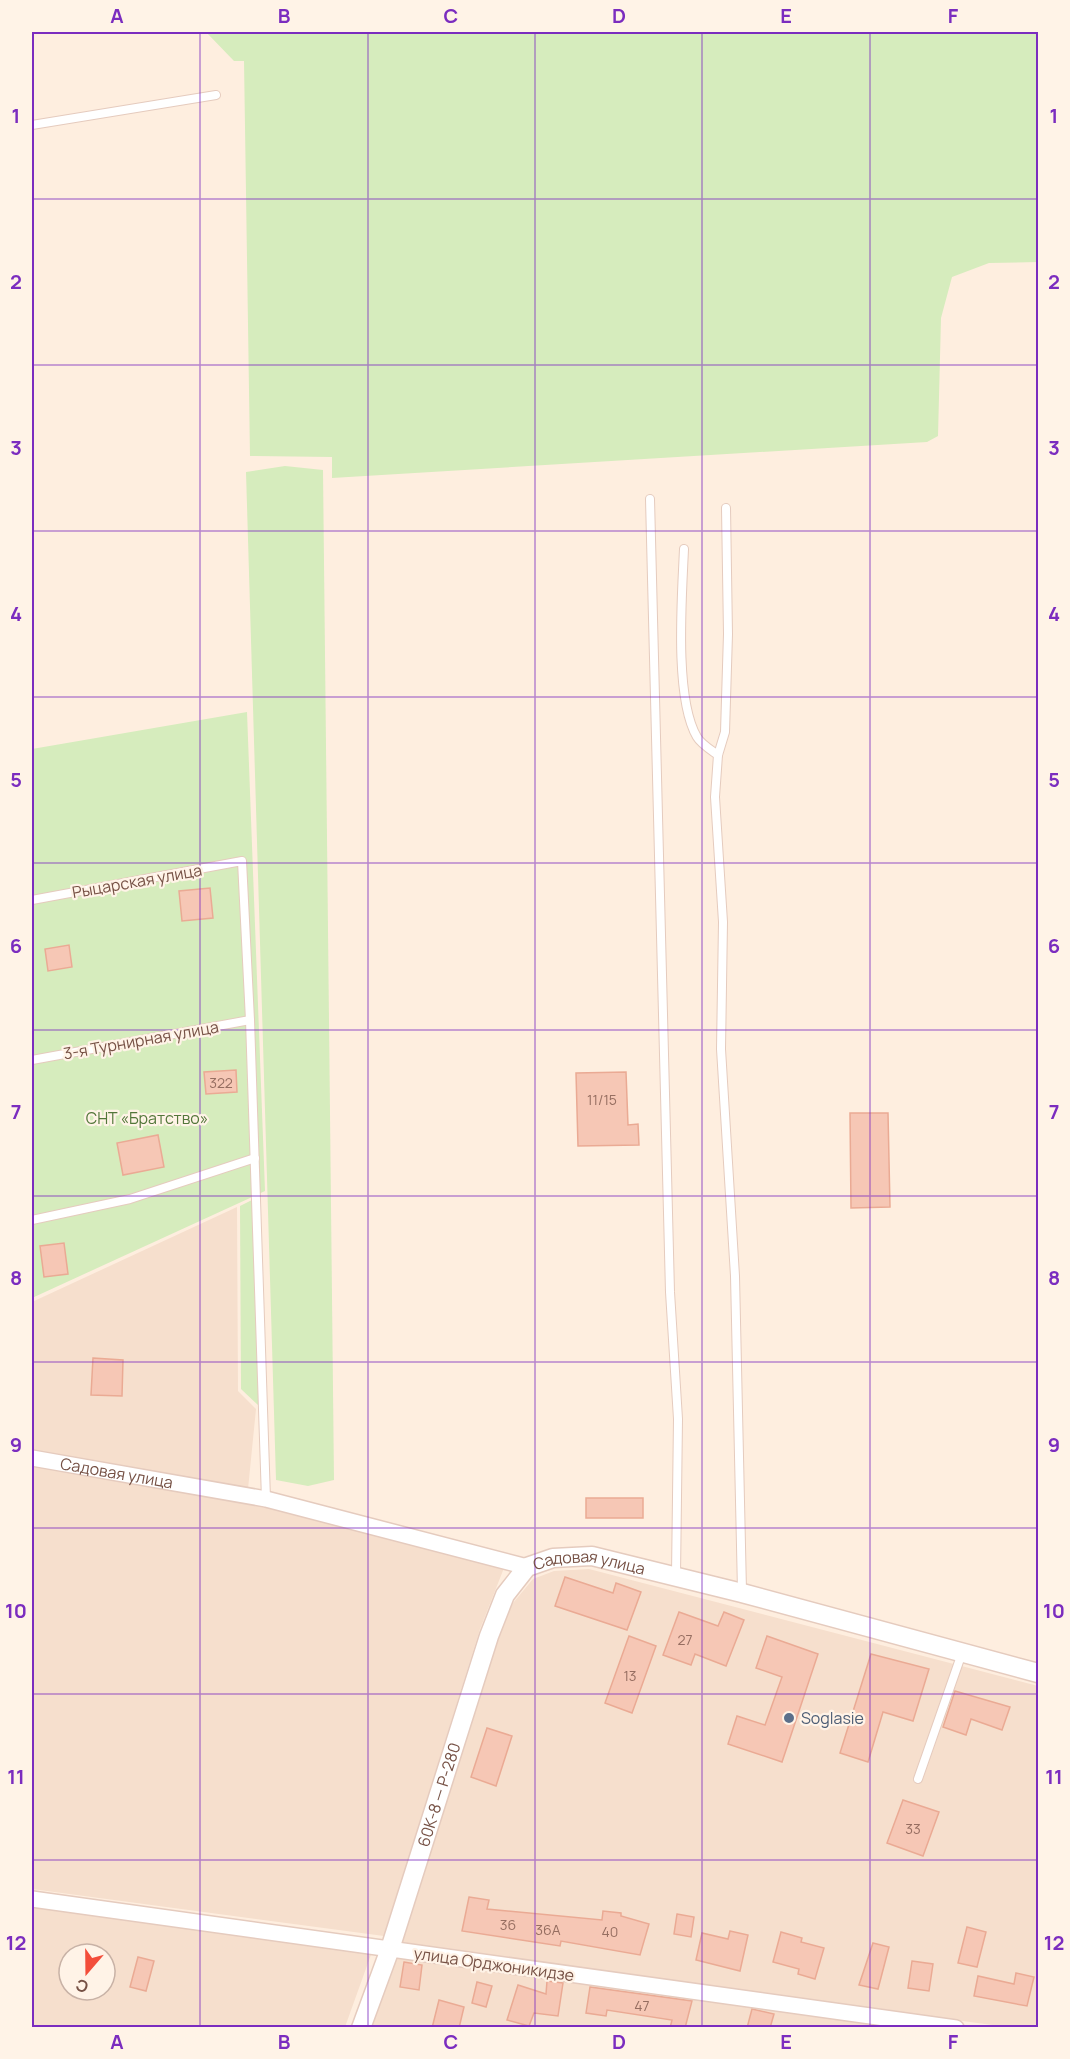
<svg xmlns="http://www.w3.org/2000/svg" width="1070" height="2059" font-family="Manrope,sans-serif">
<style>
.residential{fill:#f6dfcd;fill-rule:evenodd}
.green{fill:#d6ecbd}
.building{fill:#f6c7b5;stroke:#eaaa94;stroke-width:1.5}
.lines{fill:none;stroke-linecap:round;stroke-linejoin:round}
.service-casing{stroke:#e5cbbe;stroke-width:10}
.minor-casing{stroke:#e5cbbe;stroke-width:18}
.tertiary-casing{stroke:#e5cbbe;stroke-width:21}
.service{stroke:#fff;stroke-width:8}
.minor{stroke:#fff;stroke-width:15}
.tertiary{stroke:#fff;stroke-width:18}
.grid{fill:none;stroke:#7b2cbf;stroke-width:1.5;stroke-opacity:0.55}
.service-dot{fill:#5c6f8a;stroke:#fff3e7;stroke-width:2}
.labels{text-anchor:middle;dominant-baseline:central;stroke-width:4.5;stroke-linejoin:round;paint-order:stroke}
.number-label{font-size:14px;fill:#966e61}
.street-label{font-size:16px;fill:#765145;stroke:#fff3e7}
.park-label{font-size:16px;fill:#53773a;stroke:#fff3e7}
.service-label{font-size:16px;fill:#4e5e75;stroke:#fff3e7;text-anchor:start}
.neatline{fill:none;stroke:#7b2cbf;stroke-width:2}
.grid-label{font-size:20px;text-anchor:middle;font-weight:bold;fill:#7b2cbf}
</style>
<rect width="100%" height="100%" fill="#feeedf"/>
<g class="residential">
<polygon points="237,1207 238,1391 256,1409 248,1489 32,1452 32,1302"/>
<polygon points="32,1463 259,1505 504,1568 480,1629 384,1936 32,1889"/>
<polygon points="589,1569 1038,1686 1038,2027 1007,2027 401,1945 495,1642 513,1603 533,1579 554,1571"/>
<path d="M32,1902L373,1949L345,2027L32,2028ZM69,1954H105V1990H69Z"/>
<polygon points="397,1954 927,2028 371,2028"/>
</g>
<g class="green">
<polygon points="206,32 1038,32 1038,262 989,263 952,277 941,318 938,436 927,442 332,478 332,457 250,456 244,61 234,61"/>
<polygon points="285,466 323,470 334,1480 308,1486 276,1480 246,472"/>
<polygon points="247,712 265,1191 32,1298 32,749"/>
<polygon points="254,1199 259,1406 241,1389 240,1206"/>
</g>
<g class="building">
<polygon points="210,888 213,918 182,921 179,891"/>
<polygon points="69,945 72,967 48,971 45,949"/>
<polygon points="236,1070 237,1092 206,1094 204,1072"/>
<polygon points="626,1072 628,1125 638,1124 639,1145 578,1146 576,1073"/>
<polygon points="850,1113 888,1113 890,1207 851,1208"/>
<polygon points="158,1135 164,1167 123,1175 117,1143"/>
<polygon points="64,1243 68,1274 44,1277 40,1246"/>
<polygon points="93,1358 123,1360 122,1396 91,1395"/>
<rect x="586" y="1498" width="57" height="20"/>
<polygon points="565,1577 613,1593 616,1583 641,1592 627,1630 555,1606"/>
<polygon points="679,1612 718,1626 724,1612 744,1620 726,1666 695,1654 691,1665 663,1655"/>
<polygon points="629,1636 656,1646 632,1713 605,1703"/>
<polygon points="767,1636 818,1654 782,1762 728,1744 737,1716 765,1725 782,1677 756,1668"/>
<polygon points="871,1654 929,1669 913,1721 883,1712 868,1762 840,1753"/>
<polygon points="955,1691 1010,1707 1002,1730 971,1719 966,1735 943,1727"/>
<polygon points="487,1728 512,1736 496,1786 471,1777"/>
<polygon points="903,1800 939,1812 923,1856 887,1843"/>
<polygon points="469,1897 489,1900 487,1909 602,1920 603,1911 621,1913 621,1916 649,1924 640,1955 561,1941 560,1946 462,1931"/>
<polygon points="677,1914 694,1917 691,1937 674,1934"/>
<polygon points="967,1927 986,1932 977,1967 958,1963"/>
<polygon points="730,1931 748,1935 740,1971 696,1960 702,1933 728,1939"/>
<polygon points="781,1932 802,1938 801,1942 824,1948 815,1979 798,1974 799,1969 773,1962"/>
<polygon points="873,1943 889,1947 878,1989 859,1985"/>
<polygon points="138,1957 154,1961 146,1991 130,1987"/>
<polygon points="912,1961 933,1964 929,1991 908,1988"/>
<polygon points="404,1962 422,1965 419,1990 400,1987"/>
<polygon points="1016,1973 1034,1977 1027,2006 974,1996 978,1976 1014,1984"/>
<polygon points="547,1981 563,1983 558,2016 534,2013 529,2026 507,2020 518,1985 546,1994"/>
<polygon points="477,1982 492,1986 486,2007 472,2003"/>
<polygon points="590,1987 692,2001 685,2028 670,2028 672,2020 607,2010 606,2016 586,2013"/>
<polygon points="439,2000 464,2007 459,2028 432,2028"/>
<polygon points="752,2009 774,2014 770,2028 747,2028"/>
</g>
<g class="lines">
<defs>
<g id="service">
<polyline points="32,125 216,95"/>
<polyline points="650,499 670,1292 678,1419 676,1575"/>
<polyline points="726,508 728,634 725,732 718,755 715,797 723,922 721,1049 735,1276 742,1591"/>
<path d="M684,549C682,596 674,698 697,737C701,744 711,750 718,755"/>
<polyline points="32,900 242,861 250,1020 266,1499"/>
<polyline points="32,1060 250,1020"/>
<polyline points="32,1220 130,1199 255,1158"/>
<polyline points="918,1779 962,1653"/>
</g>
<g id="minor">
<path id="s1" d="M32,1458L266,1499L527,1567"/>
<polyline points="32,1899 956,2028"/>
</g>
<g id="tertiary">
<path id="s2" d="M361,2028L390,1949L489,1636L505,1595L527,1567L553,1558L592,1556L742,1593L1038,1673"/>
</g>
</defs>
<use href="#service" class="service-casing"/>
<use href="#minor" class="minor-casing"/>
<use href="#tertiary" class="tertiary-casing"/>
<use href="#service" class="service"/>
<use href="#minor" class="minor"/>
<use href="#tertiary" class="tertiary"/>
</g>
<path class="grid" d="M200,32V2028M368,32V2028M535,32V2028M702,32V2028M870,32V2028M32,199H1038M32,365H1038M32,531H1038M32,697H1038M32,863H1038M32,1030H1038M32,1196H1038M32,1362H1038M32,1528H1038M32,1694H1038M32,1860H1038"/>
<circle class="service-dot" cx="789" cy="1718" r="6"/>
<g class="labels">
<g class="number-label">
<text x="221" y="1082">322</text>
<text x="602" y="1099">11/15</text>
<text x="685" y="1639">27</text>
<text x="630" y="1675">13</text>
<text x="913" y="1828">33</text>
<text x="508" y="1924">36</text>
<text x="548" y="1929">36А</text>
<text x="610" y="1931">40</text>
<text x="642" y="2005">47</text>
</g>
<g class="street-label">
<text transform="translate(137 881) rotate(-10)">Рыцарская улица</text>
<text transform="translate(141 1040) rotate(-10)">3-я Турнирная улица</text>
<text stroke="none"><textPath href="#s1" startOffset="86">Садовая улица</textPath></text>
<text stroke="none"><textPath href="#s2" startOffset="556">Садовая улица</textPath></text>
<text stroke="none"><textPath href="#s2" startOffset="246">60К-8 — Р-280</textPath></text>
<text transform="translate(494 1964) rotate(8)">улица Орджоникидзе</text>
</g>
<g class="park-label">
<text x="147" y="1118">СНТ «Братство»</text>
</g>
<g class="service-label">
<text x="801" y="1718">Soglasie</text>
</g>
</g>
<rect width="1070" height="2059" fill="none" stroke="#fff3e7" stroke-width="66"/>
<g transform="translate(87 1972) rotate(200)"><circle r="28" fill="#fff3e7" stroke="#c8b2a6" stroke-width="1.5"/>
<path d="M0-4.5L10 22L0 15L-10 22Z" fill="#f34d3a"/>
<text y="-9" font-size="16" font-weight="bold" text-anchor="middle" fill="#765145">С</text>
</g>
<rect x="33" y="33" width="1004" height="1993" class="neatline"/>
<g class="grid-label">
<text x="117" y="23">A</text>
<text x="284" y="23">B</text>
<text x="451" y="23">C</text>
<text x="619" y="23">D</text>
<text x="786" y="23">E</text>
<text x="953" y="23">F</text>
<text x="16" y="123">1</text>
<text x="1054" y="123">1</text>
<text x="16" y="289">2</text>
<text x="1054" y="289">2</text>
<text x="16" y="455">3</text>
<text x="1054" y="455">3</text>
<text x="16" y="621">4</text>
<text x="1054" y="621">4</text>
<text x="16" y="787">5</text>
<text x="1054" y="787">5</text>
<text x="16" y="953">6</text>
<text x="1054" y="953">6</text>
<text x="16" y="1119">7</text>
<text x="1054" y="1119">7</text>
<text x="16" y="1285">8</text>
<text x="1054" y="1285">8</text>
<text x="16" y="1452">9</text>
<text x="1054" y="1452">9</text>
<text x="16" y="1618">10</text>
<text x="1054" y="1618">10</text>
<text x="16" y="1784">11</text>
<text x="1054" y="1784">11</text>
<text x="16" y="1950">12</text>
<text x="1054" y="1950">12</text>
<text x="117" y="2049">A</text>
<text x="284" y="2049">B</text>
<text x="451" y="2049">C</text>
<text x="619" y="2049">D</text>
<text x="786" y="2049">E</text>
<text x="953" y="2049">F</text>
</g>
</svg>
